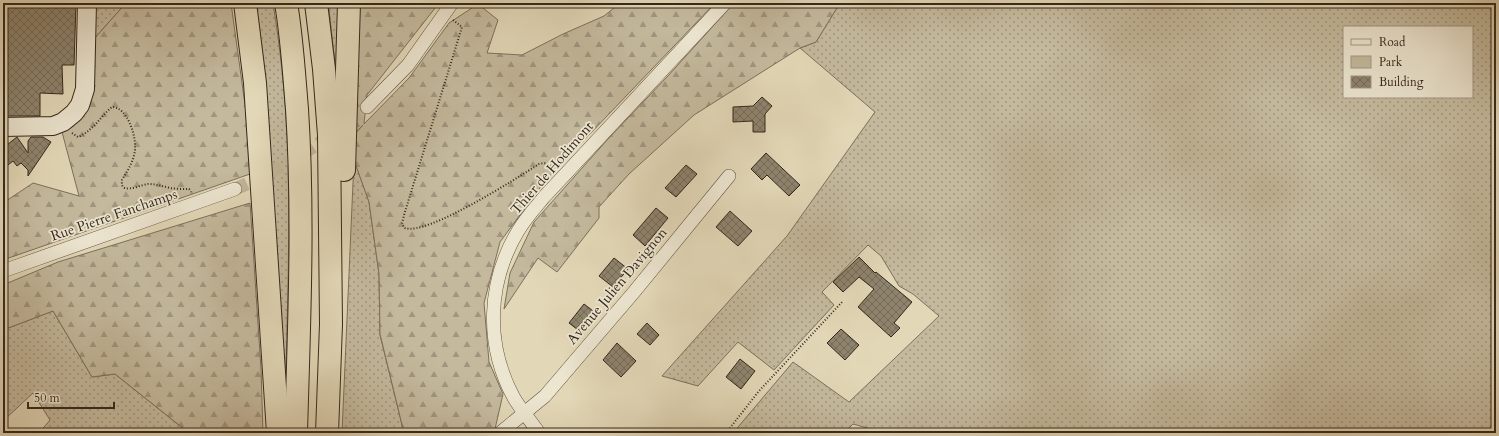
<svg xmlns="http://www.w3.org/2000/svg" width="1499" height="436" font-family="Cardo,serif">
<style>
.green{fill:url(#green-dots);stroke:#7c705c;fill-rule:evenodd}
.forest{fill:url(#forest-firs);stroke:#7c705c}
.building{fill:url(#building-cross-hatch);stroke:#34281c}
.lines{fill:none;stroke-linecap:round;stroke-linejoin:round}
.street-tunnel{stroke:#bfb498;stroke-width:13;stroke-dasharray:13 6;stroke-linecap:butt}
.street-casing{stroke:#605443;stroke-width:14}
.secondary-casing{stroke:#34281c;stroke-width:20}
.highway-casing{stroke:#34281c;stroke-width:24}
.path{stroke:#34281c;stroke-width:2;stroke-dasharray:1 2;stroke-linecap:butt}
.street{stroke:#ece5d0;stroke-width:13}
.secondary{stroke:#ece5d0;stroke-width:18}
.highway{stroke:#e2d7b7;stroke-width:22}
.labels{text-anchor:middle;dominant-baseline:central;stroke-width:3.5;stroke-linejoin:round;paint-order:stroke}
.street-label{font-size:14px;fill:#34281c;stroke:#ece5d0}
</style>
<defs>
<pattern id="green-dots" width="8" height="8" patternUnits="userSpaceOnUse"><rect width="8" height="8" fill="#c4b99d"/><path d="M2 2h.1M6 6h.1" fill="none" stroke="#a0967f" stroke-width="1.8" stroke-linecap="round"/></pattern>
<pattern id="forest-firs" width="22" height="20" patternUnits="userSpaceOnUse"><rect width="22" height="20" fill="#c4b99d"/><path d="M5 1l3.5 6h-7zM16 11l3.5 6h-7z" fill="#a0967f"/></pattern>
<pattern id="building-cross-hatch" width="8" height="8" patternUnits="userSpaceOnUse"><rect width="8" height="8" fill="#8e836d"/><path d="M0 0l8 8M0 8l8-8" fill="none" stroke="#756b59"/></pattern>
</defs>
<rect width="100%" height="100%" fill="#e2d7b7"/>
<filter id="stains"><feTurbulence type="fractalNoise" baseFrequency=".005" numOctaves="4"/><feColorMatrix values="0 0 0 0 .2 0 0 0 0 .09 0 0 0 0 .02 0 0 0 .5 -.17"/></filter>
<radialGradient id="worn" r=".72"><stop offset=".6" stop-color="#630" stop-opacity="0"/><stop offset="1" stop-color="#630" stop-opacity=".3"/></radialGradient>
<g class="green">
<polygon points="95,3 126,3 94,39"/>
<path d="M252,3H273C280,47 285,92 287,136C291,226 287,316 285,406Z"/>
<polygon points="328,3 340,3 337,81 329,10"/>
<path d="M840,3H1496V433H885L853,424L844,433H733L793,362L849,402L939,316L913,294L899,286L881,256L868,245L822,292L834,305L774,370L738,342L698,386L662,376L787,236L875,112L800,48L816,42ZM1344,27H1472V97H1344Z"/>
<polygon points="354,160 369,202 379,274 380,335 403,429 408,433 342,433"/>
<polygon points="53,311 92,377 115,374 189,433 39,433 50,420 33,393 3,421 3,330"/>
</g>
<g class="forest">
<polygon points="126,3 231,3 246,112 250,174 3,260 3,203 33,183 79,196 62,132 80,120 91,103 94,39"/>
<polygon points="359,3 439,3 367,95 364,124 409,78 449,23 478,4 498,20 487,53 522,55 563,34 604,16 620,3 715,3 545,181 500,242 484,303 489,362 503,394 495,429 483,433 408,433 403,429 380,334 379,274 369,202 354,160 355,134 363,125 354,134"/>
<polygon points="734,3 840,3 816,42 800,48 694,115 629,174 599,207 599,218 557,272 538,258 504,309 510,273 534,222 608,139 667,77"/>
<polygon points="250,203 261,369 263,433 189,433 115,374 92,377 53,311 3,330 3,285 58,262"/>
</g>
<g class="building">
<polygon points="3,3 76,3 74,65 62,65 63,94 40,93 40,116 3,116"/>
<polygon points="762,97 772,106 765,114 765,132 753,132 753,121 733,122 733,107 753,106"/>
<polygon points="17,137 28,153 28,141 31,137 43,137 51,142 28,176 28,170 21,163 17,166 13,161 3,169 3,148"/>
<polygon points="766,153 800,185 789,196 767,175 762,180 751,169"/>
<polygon points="686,165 697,174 676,197 665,188"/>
<polygon points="656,208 668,218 645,246 633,235"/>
<polygon points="730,211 752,231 738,246 716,227"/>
<polygon points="859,257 875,273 876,272 912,302 894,323 900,328 891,337 858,307 874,289 859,277 843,292 833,282"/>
<polygon points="614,258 628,269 613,287 599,276"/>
<polygon points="584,304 597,314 582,333 569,323"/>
<polygon points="647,323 659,335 650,345 637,334"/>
<polygon points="841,329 859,345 845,360 827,343"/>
<polygon points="617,343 636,361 621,377 603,360"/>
<polygon points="740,359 755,371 741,389 726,377"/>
</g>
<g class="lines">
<path class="street-tunnel" d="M235,189C285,168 325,141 367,107"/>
<defs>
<g id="street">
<polyline points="367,107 408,65 452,3"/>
<polyline points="3,271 235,189"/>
<polyline points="500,433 545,396 634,292 729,176"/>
<path d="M539,433C531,421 521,410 514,398C485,345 487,283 518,231C525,219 535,208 544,197L725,3"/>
</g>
<polyline id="secondary" points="3,127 53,126 63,122 74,113 80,105 85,89 87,3"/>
<g id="highway">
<polyline points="245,3 255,83 278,433"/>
<path d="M286,3C292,38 294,74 297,109C304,217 299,325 296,433"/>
<polyline points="316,3 324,69 329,135 331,324 327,433"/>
<polyline points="344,170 349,3"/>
</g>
</defs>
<use href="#street" class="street-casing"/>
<use href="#secondary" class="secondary-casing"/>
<use href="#highway" class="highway-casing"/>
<g class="path">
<path d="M453,20L462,27L404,215L402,224L405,228C427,236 517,178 539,164C546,162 549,164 553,169"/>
<path d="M72,133L78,137C93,131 100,117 112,107C127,107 136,135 135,148C135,159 128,170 122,180C122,183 121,187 125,188C131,190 141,185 148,184C156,184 162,186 170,188C176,189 183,189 189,189L191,192"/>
<polyline points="726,433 759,391 843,301"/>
</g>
<use href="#street" class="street"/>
<use href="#secondary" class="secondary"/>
<use href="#highway" class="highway"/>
</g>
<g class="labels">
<g class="street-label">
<text transform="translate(552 168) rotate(-49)">Thier de Hodimont</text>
<text transform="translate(114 215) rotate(-19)">Rue Pierre Fanchamps</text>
<text transform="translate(617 286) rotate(-50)">Avenue Julien Davignon</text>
</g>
</g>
<rect width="1499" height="436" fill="none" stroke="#e2d7b7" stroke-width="16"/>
<rect x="4" y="4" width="1491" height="428" fill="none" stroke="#34281c" stroke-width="2"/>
<rect x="8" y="8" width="1483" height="420" fill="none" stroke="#34281c"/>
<rect x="1343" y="26" width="130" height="72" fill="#ece5d0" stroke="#a29988"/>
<rect x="1351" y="39" width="20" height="6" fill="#ece5d0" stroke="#a29988"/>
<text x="1379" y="46" font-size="12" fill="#34281c">Road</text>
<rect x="1351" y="56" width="20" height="12" fill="#c4b99d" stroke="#a29988"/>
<text x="1379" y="66" font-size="12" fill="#34281c">Park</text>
<rect x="1351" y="76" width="20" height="12" fill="url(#building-cross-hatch)" stroke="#a29988"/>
<text x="1379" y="86" font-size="12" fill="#34281c">Building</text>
<path d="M28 402v6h86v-6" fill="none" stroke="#34281c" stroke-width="2"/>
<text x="34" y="402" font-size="12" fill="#34281c" stroke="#ece5d0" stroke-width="3" paint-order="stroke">50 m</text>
<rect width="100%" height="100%" filter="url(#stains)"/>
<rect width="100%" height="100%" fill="url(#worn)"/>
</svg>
